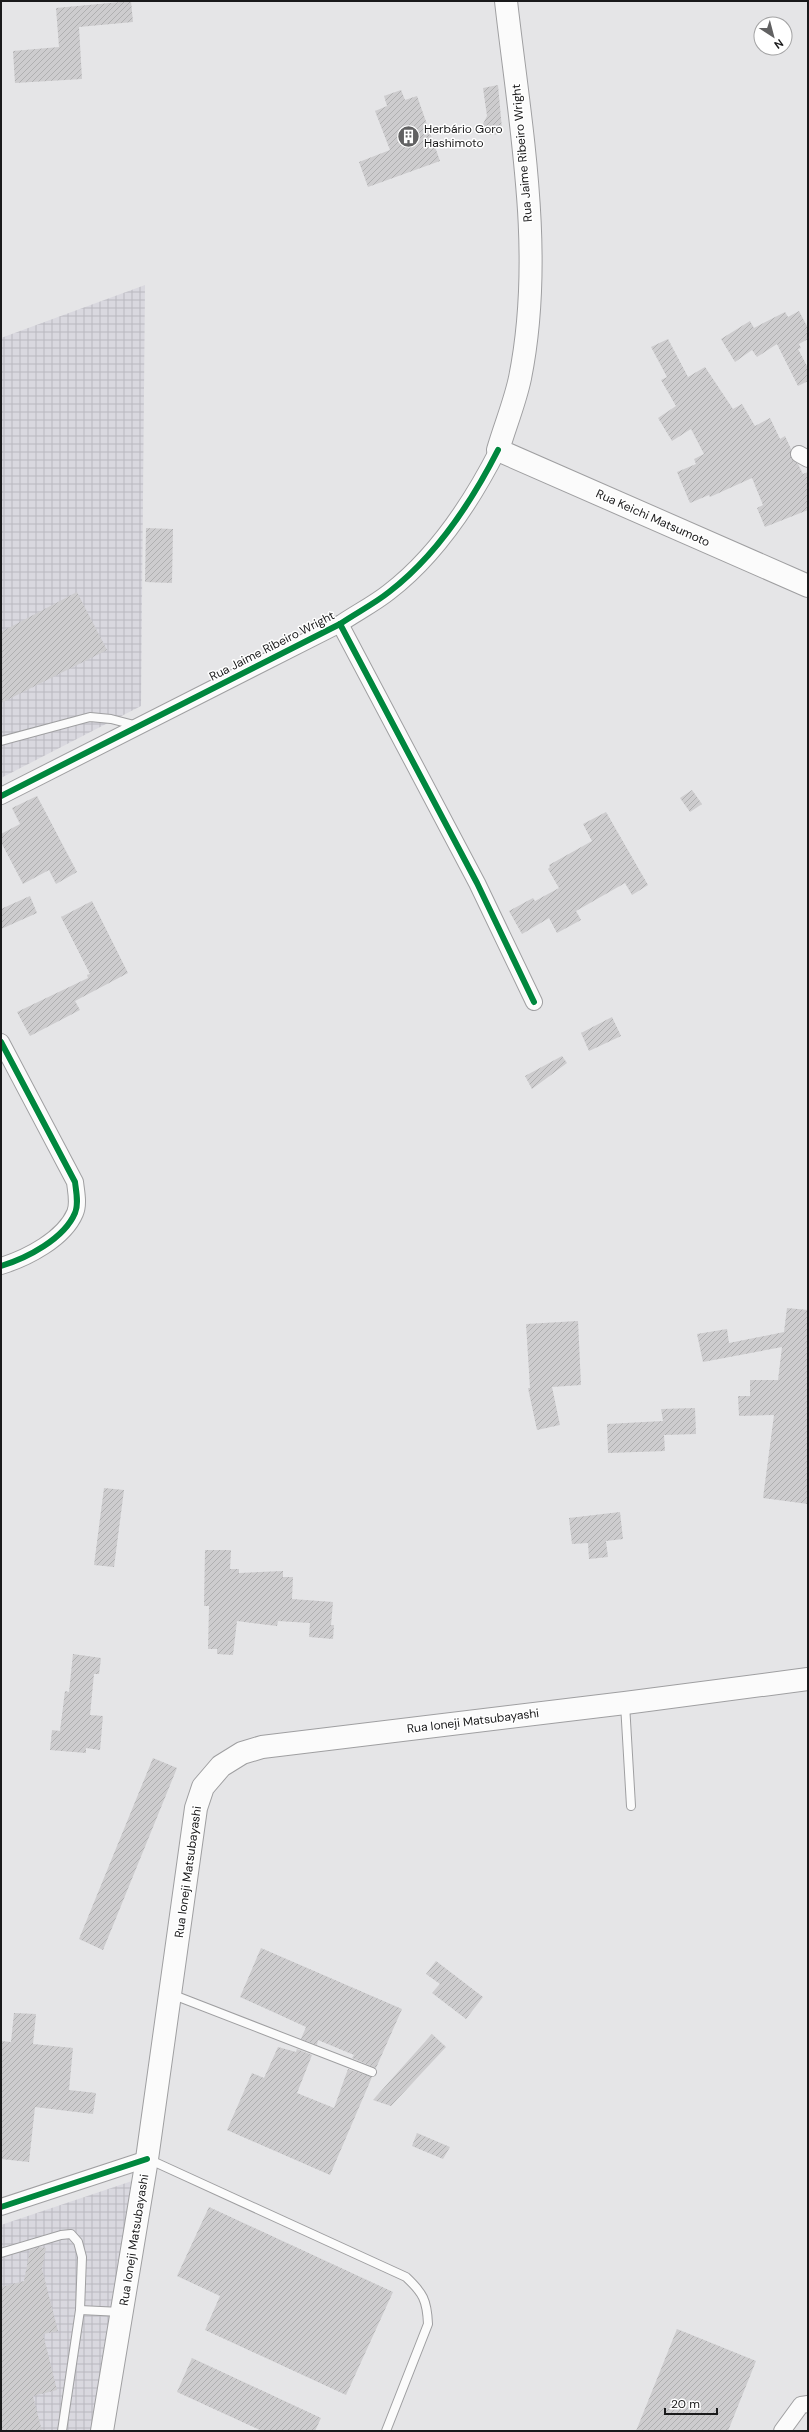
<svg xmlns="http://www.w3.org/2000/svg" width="809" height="2432" font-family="'DM Sans',sans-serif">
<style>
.industrial{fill:url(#industrial-grid)}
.building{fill:url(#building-hatch)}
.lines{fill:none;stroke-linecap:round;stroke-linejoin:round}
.lane-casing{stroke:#9f9fa1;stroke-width:10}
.street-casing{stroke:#9f9fa1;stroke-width:18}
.secondary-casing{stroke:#9f9fa1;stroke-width:24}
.lane{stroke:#fbfbfb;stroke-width:8}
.street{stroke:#fbfbfb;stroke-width:16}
.secondary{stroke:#fbfbfb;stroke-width:22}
.cycleway-casing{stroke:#fff;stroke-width:8}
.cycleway{stroke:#00873e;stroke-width:6}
.labels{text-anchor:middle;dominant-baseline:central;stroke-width:3;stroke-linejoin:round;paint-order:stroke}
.poi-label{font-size:12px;fill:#1a1a1b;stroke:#fff;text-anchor:start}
.street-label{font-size:12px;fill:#1a1a1b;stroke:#fff}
</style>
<defs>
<pattern id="industrial-grid" width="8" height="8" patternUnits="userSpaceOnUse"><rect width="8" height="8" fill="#d9d8df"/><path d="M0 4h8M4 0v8" fill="none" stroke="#bab9bf"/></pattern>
<pattern id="building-hatch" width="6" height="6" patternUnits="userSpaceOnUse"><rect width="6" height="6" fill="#cdccce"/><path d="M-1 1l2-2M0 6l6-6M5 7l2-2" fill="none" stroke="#afafb0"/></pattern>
</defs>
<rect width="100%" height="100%" fill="#e5e5e7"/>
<g class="industrial">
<polygon points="145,285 141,706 1,778 1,338"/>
<polygon points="135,2180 91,2431 1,2431 1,2225"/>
</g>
<g class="building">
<polygon points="131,1 133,22 79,27 82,79 15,83 13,51 59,47 56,8"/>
<polygon points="498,85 502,129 498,134 491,135 484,131 483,124 487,116 483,88"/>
<polygon points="401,90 405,100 417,96 440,161 368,187 359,162 390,150 375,111 387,106 384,96"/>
<polygon points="799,311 808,328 808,339 799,344 801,348 798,349 808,368 808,381 798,386 777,344 757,357 752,350 735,362 721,339 750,321 754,328 785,312 788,317"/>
<polygon points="668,339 688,377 705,367 733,409 742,404 755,426 770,418 780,439 785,436 791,449 791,459 798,464 803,474 808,472 808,510 765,527 757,508 763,505 752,478 710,497 709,495 690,503 677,472 696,464 694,459 704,454 691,429 672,441 658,418 676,406 661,380 667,377 651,347"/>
<polygon points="146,528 173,529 172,583 145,582"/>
<polygon points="77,592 107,650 1,703 1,632"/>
<polygon points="692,790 702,804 690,812 680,798"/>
<polygon points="37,796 77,872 56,884 49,870 23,884 1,842 1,834 20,824 12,808"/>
<polygon points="606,812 648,885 632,895 625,883 576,911 581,920 557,933 549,918 522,934 509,911 533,898 535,901 559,888 548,869 550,867 549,865 592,841 583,824"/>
<polygon points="30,896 37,913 1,929 1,909"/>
<polygon points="92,901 128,973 75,1001 80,1010 30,1036 17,1012 88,978 87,975 90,974 61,917"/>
<polygon points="612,1017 621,1036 589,1051 581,1033"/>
<polygon points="562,1056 567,1063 532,1089 525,1076"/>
<polygon points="787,1308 808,1310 808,1504 763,1498 774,1415 739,1416 738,1396 750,1396 750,1380 778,1380 782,1347 703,1362 697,1334 727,1329 729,1343 784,1332"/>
<polygon points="578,1321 581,1385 552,1387 560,1425 537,1430 528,1388 530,1388 526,1324"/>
<polygon points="695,1408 696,1434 664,1435 665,1451 608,1453 607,1424 663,1421 661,1409"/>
<polygon points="104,1488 124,1490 114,1567 94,1565"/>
<polygon points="620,1512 623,1539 606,1541 608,1557 589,1559 588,1543 572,1544 569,1518"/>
<polygon points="205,1550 231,1550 230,1569 239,1569 239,1573 283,1571 283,1577 293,1577 292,1599 333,1602 331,1625 334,1625 333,1639 309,1637 310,1623 278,1621 277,1626 237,1621 233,1655 217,1654 217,1649 208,1649 209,1606 204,1606"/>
<polygon points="73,1654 101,1658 99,1674 94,1674 90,1715 103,1716 100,1750 86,1748 86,1753 50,1750 52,1730 60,1731 65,1691 69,1692"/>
<polygon points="153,1758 177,1768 103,1950 79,1939"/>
<polygon points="261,1948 402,2009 376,2068 352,2058 354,2055 318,2040 317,2045 301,2039 306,2027 240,1997"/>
<polygon points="436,1961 483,1997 466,2019 432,1993 440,1984 426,1974"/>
<polygon points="14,2013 36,2014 33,2044 73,2048 69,2090 96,2093 93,2114 35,2107 29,2162 1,2159 1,2041 11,2042"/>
<polygon points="432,2034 446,2047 391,2106 373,2100"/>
<polygon points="278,2047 296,2052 297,2049 312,2055 297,2093 334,2108 348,2069 372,2077 330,2175 227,2130 252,2073 264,2078"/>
<polygon points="417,2133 450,2147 443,2159 412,2146"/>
<polygon points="209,2207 393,2292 346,2395 205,2330 220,2296 177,2276"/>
<polygon points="39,2247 46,2248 42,2269 58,2331 43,2334 57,2390 33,2396 42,2431 1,2431 1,2287 24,2281 30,2250"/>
<polygon points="677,2329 756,2361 728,2431 636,2431"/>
<polygon points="192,2358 321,2418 315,2431 262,2431 177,2392"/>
</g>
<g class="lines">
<defs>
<g id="lane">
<polyline points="1,741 90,717 111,719 138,726"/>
<polyline points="625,1704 631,1806"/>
<polyline points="171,1994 372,2072"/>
<path d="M148,2159L406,2277C423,2293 427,2300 428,2324L386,2431"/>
<polyline points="1,2253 61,2235 71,2234 78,2242 82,2257 80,2310 62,2431"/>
<polyline points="80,2310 121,2312"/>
</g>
<g id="street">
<polyline points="799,454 808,459"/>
<polyline points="340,624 477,883 534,1002"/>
<path d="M1,796L340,624C356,613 374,604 389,592C436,556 471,503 498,450"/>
<path d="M1,1042L75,1182C76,1191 79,1204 75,1213C64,1239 27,1258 1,1266"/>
<polyline points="1,2207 147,2159"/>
<polyline points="782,2431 801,2405 808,2404"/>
</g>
<g id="secondary">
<path d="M506,1C520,125 545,254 520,378C515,402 505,426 498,450L808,586"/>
<polyline points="102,2431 147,2159 196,1808 203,1787 221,1766 242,1753 262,1747 625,1703 808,1679"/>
</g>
</defs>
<use href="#lane" class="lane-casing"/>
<use href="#street" class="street-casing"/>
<use href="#secondary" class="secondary-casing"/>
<use href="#lane" class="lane"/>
<use href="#street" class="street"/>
<use href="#secondary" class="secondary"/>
<defs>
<g id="cycleway">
<polyline points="340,624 477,883 534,1002"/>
<path d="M1,796L340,624C356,613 374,604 389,592C436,556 471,503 498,450"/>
<path d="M1,1042L75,1182C76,1191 79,1204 75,1213C64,1239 27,1258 1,1266"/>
<polyline points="1,2207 147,2159"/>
</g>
</defs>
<use href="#cycleway" class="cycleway-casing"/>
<use href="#cycleway" class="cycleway"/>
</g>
<defs>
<symbol id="building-disc" viewBox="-11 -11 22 22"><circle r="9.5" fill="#616162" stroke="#fff"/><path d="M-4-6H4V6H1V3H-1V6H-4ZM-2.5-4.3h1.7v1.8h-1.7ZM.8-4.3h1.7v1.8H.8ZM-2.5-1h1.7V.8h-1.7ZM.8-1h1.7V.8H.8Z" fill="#fff"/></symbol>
</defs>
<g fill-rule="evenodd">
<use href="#building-disc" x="396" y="124" width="25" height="25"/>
</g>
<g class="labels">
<g class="poi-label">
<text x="424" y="129">Herbário Goro<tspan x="424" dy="14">Hashimoto</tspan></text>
</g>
<g class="street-label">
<text transform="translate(522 153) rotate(-95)">Rua Jaime Ribeiro Wright</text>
<text transform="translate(653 518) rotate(24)">Rua Keichi Matsumoto</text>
<text transform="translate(272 646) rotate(-27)">Rua Jaime Ribeiro Wright</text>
<text transform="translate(473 1721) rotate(-7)">Rua Ioneji Matsubayashi</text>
<text transform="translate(188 1872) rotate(-82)">Rua Ioneji Matsubayashi</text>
<text transform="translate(134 2240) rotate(-81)">Rua Ioneji Matsubayashi</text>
</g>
</g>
<rect width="809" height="2432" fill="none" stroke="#1a1a1b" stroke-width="4"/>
<g transform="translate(773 36) rotate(144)"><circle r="19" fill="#ffffff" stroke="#a3a3a4"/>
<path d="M0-3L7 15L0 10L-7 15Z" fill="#616162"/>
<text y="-6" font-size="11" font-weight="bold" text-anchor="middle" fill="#1a1a1b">N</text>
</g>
<path d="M665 2408v6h52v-6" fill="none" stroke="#1a1a1b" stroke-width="2"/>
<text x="671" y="2408" font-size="12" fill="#1a1a1b" stroke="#ffffff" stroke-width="3" paint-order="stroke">20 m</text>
</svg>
